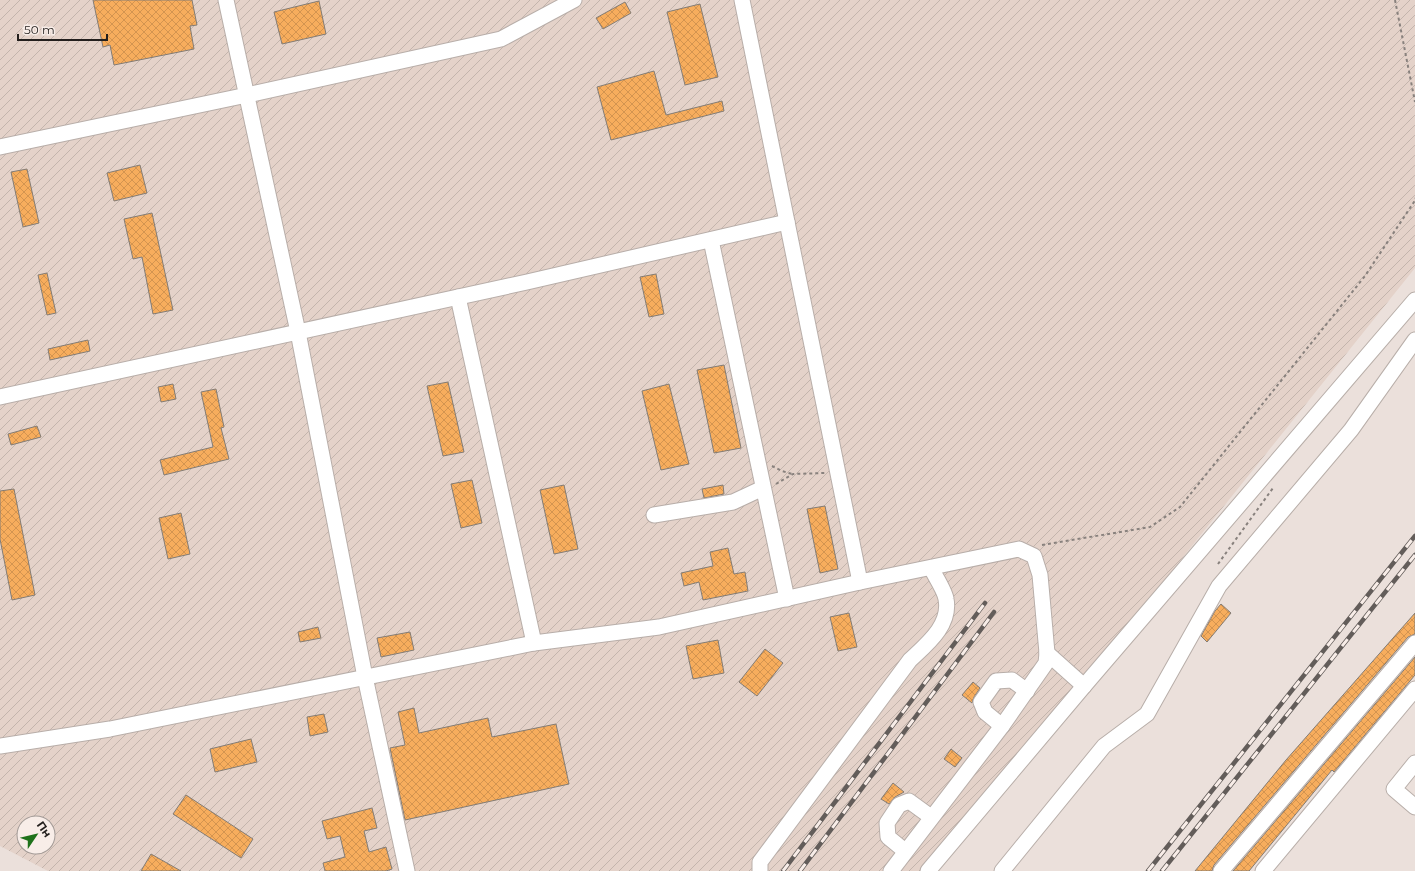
<svg xmlns="http://www.w3.org/2000/svg" width="1415" height="871" font-family="Montserrat,sans-serif">
<style>
.industrial{fill:url(#industrial-furrows);fill-rule:evenodd}
.building{fill:url(#building-cross-hatch);stroke:#837c75}
.lines{fill:none;stroke-linecap:round;stroke-linejoin:round}
.minor-casing{stroke:#b8aea9;stroke-width:17}
.path{stroke:#88817d;stroke-width:2;stroke-dasharray:3 3;stroke-linecap:butt}
.minor{stroke:#fff;stroke-width:15}
.rail-casing{stroke:#635d5a;stroke-width:4.5}
.rail{stroke:#f8ede8;stroke-width:3;stroke-dasharray:9;stroke-linecap:butt}
</style>
<defs>
<pattern id="industrial-furrows" width="10" height="10" patternUnits="userSpaceOnUse"><rect width="10" height="10" fill="#e4d2c9"/><path d="M-1 1l2-2M0 10L10 0M9 11l2-2" fill="none" stroke="#c3b4ac"/></pattern>
<pattern id="building-cross-hatch" width="8" height="8" patternUnits="userSpaceOnUse"><rect width="8" height="8" fill="#f7ad5d"/><path d="M0 0l8 8M0 8l8-8" fill="none" stroke="#d39450"/></pattern>
</defs>
<rect width="100%" height="100%" fill="#ebe0db"/>
<path class="industrial" d="M0,0H1415V268L931,871H48L0,846ZM24,823H48V847H24Z"/>
<g class="building">
<polygon points="93,0 192,0 197,25 190,26 194,49 114,65 110,45 103,47"/>
<polygon points="319,1 326,34 282,44 274,12"/>
<polygon points="625,2 631,13 603,29 596,18"/>
<polygon points="700,4 718,77 685,85 667,12"/>
<polygon points="654,71 666,115 722,101 724,111 611,140 597,87"/>
<polygon points="140,165 147,193 114,201 107,173"/>
<polygon points="27,169 39,223 23,227 11,172"/>
<polygon points="152,213 173,310 153,314 142,257 133,259 124,219"/>
<polygon points="47,273 56,313 47,315 38,275"/>
<polygon points="656,274 664,314 649,317 640,277"/>
<polygon points="88,340 90,351 50,360 48,349"/>
<polygon points="724,365 741,448 714,453 697,370"/>
<polygon points="448,382 464,452 443,456 427,386"/>
<polygon points="173,384 176,399 161,402 158,387"/>
<polygon points="669,384 689,464 661,470 642,391"/>
<polygon points="216,389 224,427 221,428 229,459 164,475 160,460 213,447 201,392"/>
<polygon points="37,426 41,437 11,445 8,434"/>
<polygon points="472,480 482,523 461,528 451,484"/>
<polygon points="564,485 578,549 554,554 540,490"/>
<polygon points="723,485 724,494 704,498 702,489"/>
<polygon points="14,489 35,595 12,600 0,539 0,491"/>
<polygon points="825,506 838,569 820,573 807,509"/>
<polygon points="181,513 190,554 168,559 159,518"/>
<polygon points="728,548 734,574 745,572 748,591 703,600 699,582 684,586 681,573 713,566 710,552"/>
<polygon points="1221,604 1231,613 1207,642 1201,636 1215,611"/>
<polygon points="849,613 857,647 838,651 830,617"/>
<polygon points="1415,613 1415,634 1408,637 1214,865 1212,871 1195,871 1286,760"/>
<polygon points="318,627 321,638 300,642 298,632"/>
<polygon points="410,632 414,650 381,657 377,638"/>
<polygon points="718,640 724,673 693,679 686,646"/>
<polygon points="765,649 783,663 757,696 739,682"/>
<polygon points="1415,657 1415,675 1334,772 1332,770 1249,871 1233,871"/>
<polygon points="973,682 980,688 974,697 972,703 962,695"/>
<polygon points="414,708 419,733 488,718 492,737 556,724 569,784 405,820 390,748 405,745 398,712"/>
<polygon points="324,714 328,732 310,736 307,717"/>
<polygon points="251,739 257,762 215,772 210,749"/>
<polygon points="951,749 962,758 955,767 944,759"/>
<polygon points="893,783 904,792 895,797 889,804 881,799"/>
<polygon points="186,795 253,839 241,858 173,814"/>
<polygon points="372,808 377,828 364,831 369,852 386,847 392,869 386,871 325,871 323,863 345,857 340,836 327,839 322,821"/>
<polygon points="151,854 181,871 141,871"/>
</g>
<g class="lines">
<defs>
<g id="minor">
<polyline points="226,0 298,332 365,677 407,871"/>
<polyline points="742,0 860,582"/>
<polyline points="0,147 247,95 501,39 574,0"/>
<polyline points="711,240 787,599"/>
<polyline points="458,297 534,643"/>
<polyline points="0,397 527,282 787,222"/>
<polyline points="654,515 733,502 763,488"/>
<polyline points="1047,653 1084,686"/>
<polyline points="1002,726 985,712 981,702 996,681 1012,680 1027,691"/>
<polyline points="0,746 110,729 534,643 659,627 860,582 1019,549 1034,556 1040,575 1047,653 1046,663 1002,726 891,871"/>
<polyline points="1415,763 1394,789 1415,807"/>
<polyline points="905,851 888,837 887,823 899,805 909,801 931,817"/>
<path d="M760,871V862L910,660C927,644 951,625 946,599C945,591 935,576 931,568"/>
<polyline points="928,871 1084,686 1415,300"/>
<polyline points="1002,871 1104,746 1147,714 1219,586 1351,430 1415,340"/>
<polyline points="1221,871 1415,643"/>
<polyline points="1263,871 1415,689"/>
</g>
</defs>
<use href="#minor" class="minor-casing"/>
<g class="path">
<polyline points="1395,0 1415,102"/>
<polyline points="772,466 782,471 792,474"/>
<polyline points="776,484 793,474 825,473"/>
<polyline points="1042,545 1150,527 1180,507 1365,276 1414,202 1415,198"/>
<polyline points="1218,564 1273,488"/>
</g>
<use href="#minor" class="minor"/>
<defs>
<g id="rail">
<polyline points="783,871 985,603"/>
<polyline points="800,871 994,612"/>
<polyline points="1148,871 1415,536"/>
<polyline points="1162,871 1415,555"/>
</g>
</defs>
<use href="#rail" class="rail-casing"/>
<use href="#rail" class="rail"/>
</g>
<g transform="translate(36 835) rotate(55)"><circle r="19" fill="#f8ede8" stroke="#a39b97"/>
<path d="M0-3L7 15L0 10L-7 15Z" fill="#1f721b"/>
<text y="-6" font-size="11" font-weight="bold" text-anchor="middle" fill="#231f1d">Пн</text>
</g>
<path d="M18 34v6h89v-6" fill="none" stroke="#231f1d" stroke-width="2"/>
<text x="24" y="34" font-size="12" fill="#231f1d" stroke="#f8ede8" stroke-width="3" paint-order="stroke">50 m</text>
</svg>
